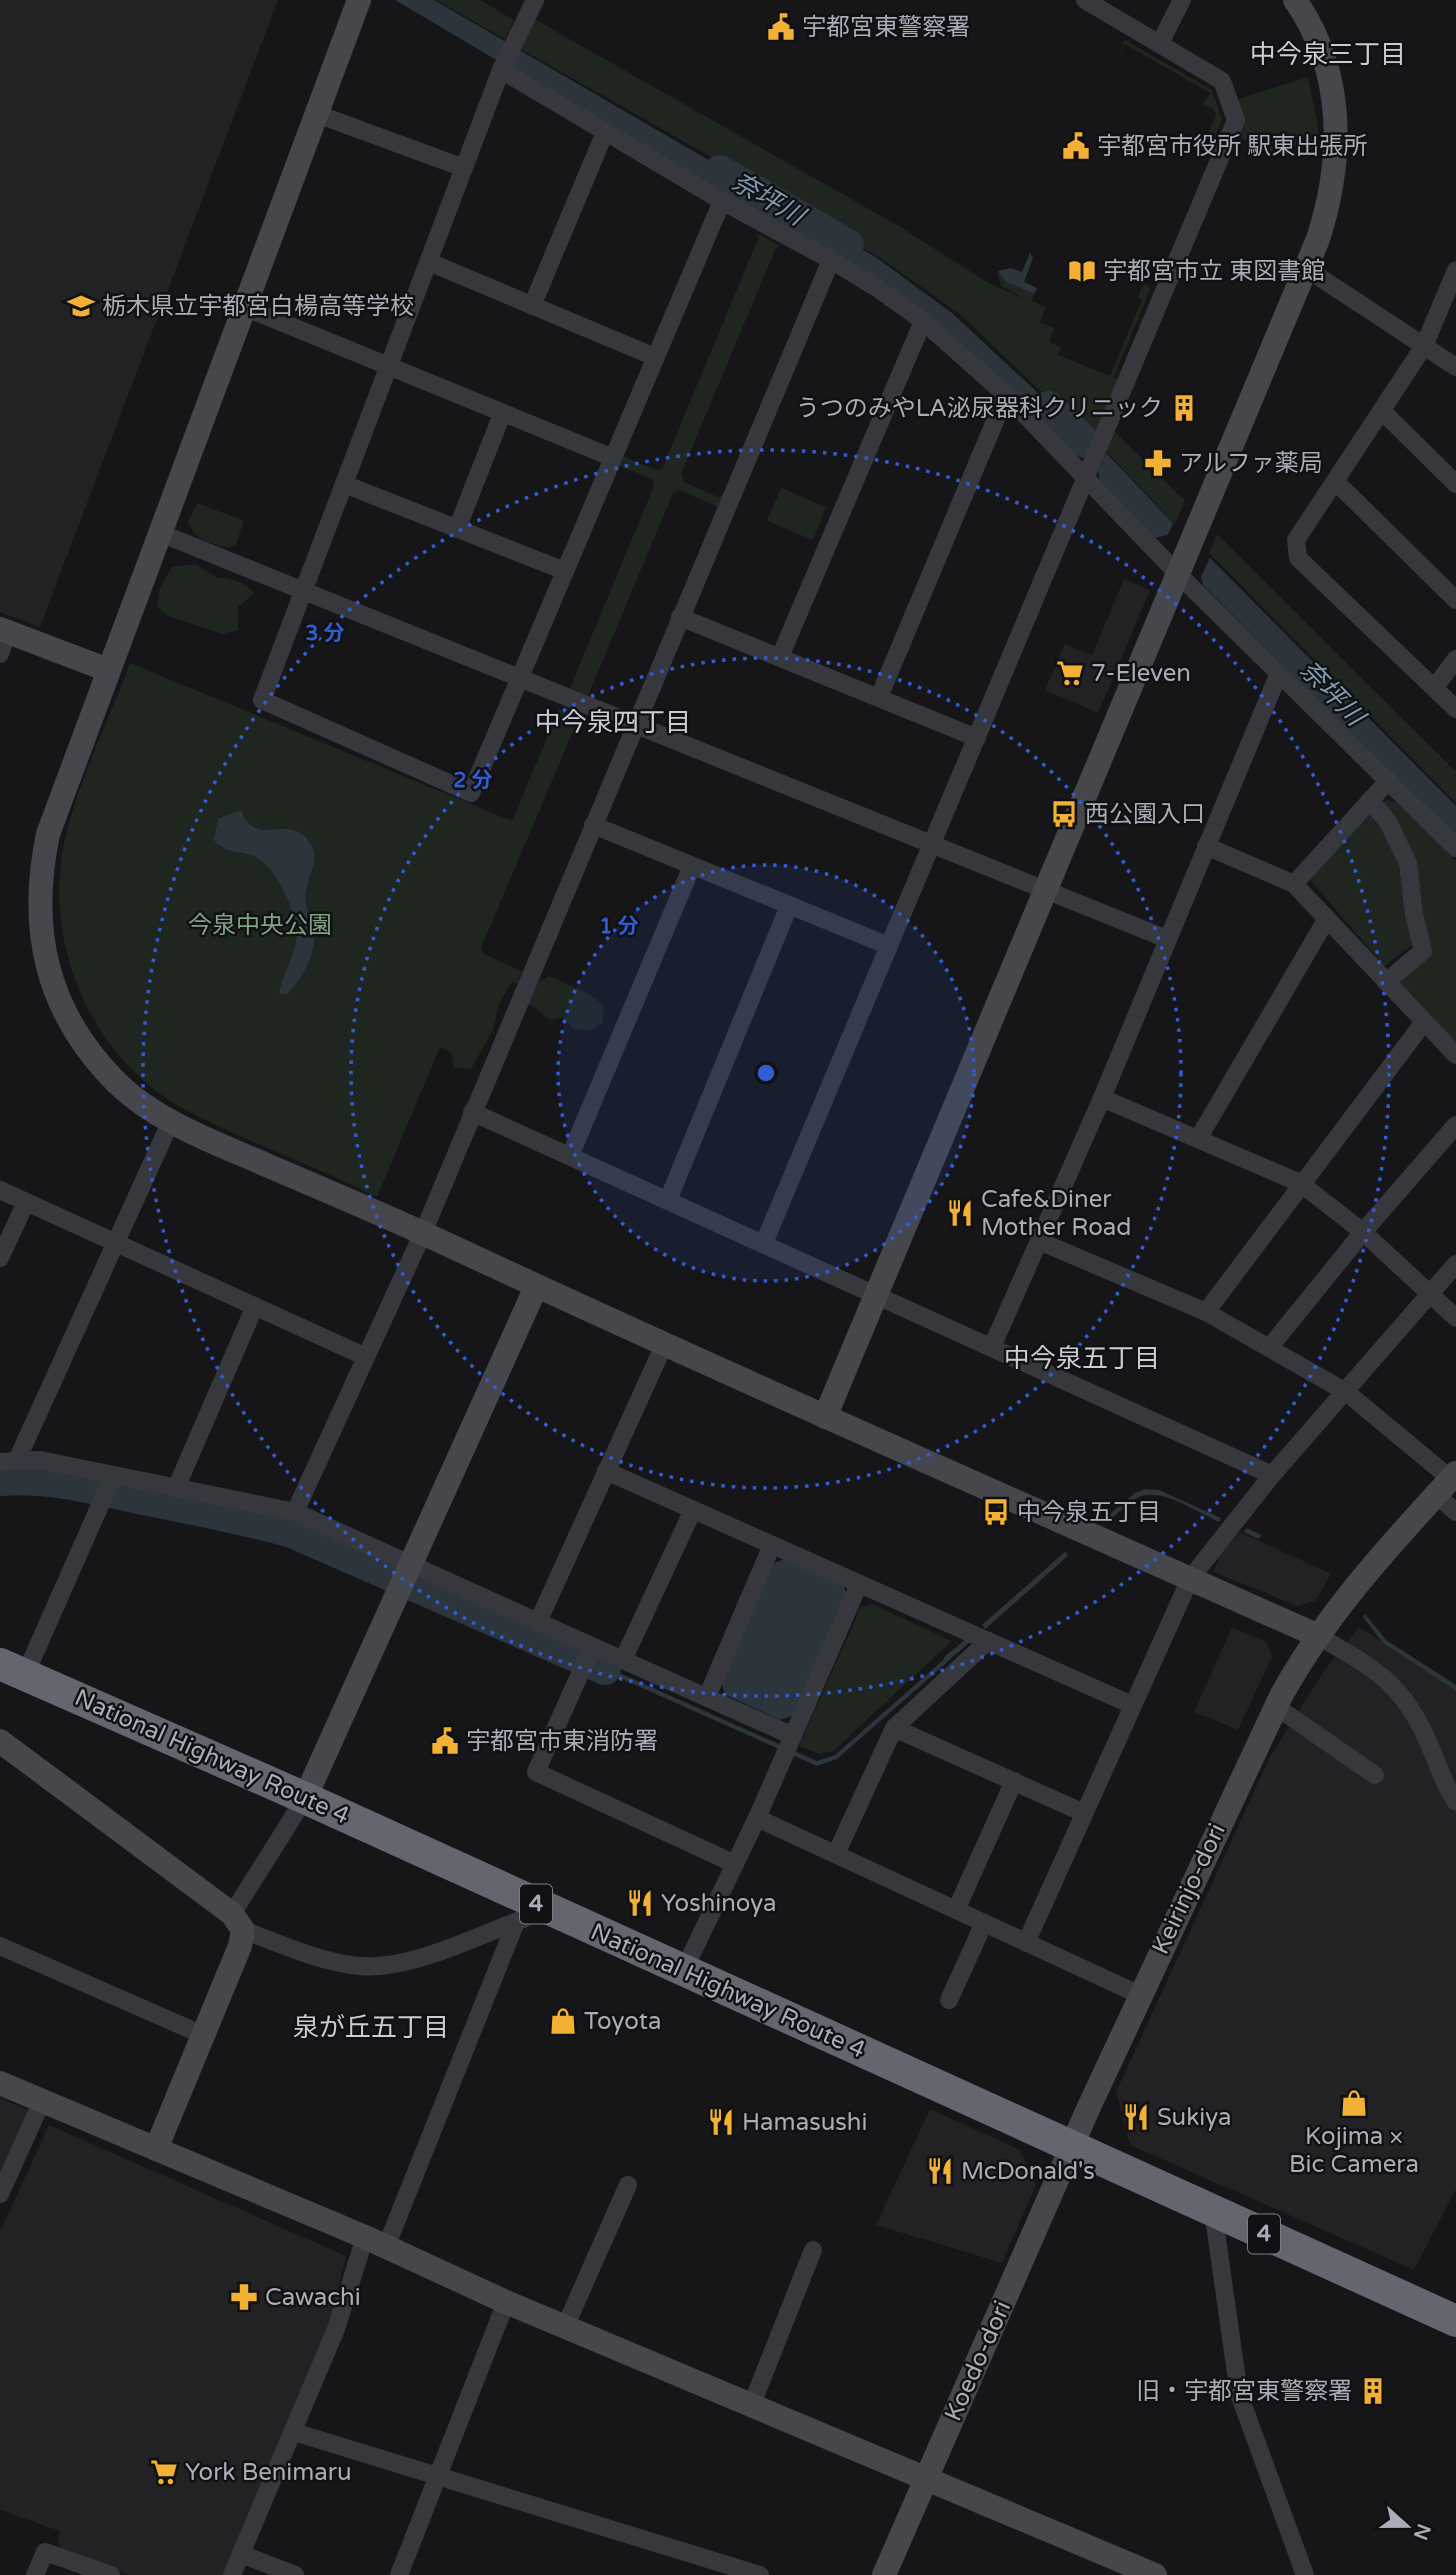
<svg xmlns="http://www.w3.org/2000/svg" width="1456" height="2575" font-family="'Varela Round','Noto Sans JP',sans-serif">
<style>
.built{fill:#222225}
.green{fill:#1e261f}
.water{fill:#2c353c}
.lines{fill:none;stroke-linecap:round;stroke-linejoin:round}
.stream{stroke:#2c353c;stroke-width:5}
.river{stroke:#2c353c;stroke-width:32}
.street{stroke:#37383d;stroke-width:18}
.secondary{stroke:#45474d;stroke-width:24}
.highway{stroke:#63666e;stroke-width:32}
.ring{fill:none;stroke:#325cd3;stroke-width:3.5;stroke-dasharray:3.5 7}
.labels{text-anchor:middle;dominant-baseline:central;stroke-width:5;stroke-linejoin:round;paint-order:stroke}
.shield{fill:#111113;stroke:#7b7e86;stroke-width:2}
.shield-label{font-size:23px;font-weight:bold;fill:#a8adb8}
.poi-label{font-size:24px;fill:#a8adb8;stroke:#111113;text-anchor:start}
.park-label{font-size:24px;fill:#7fa381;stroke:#111113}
.street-label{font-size:24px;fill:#a8adb8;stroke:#111113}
.neighbourhood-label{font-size:26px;fill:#c9ccd4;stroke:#111113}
.water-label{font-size:26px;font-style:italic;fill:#7f9bb3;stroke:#111113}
.centre{fill:#325cd3;stroke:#111113;stroke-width:3.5}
.ring-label{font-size:21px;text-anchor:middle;font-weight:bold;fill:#325cd3;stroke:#111113;stroke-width:5;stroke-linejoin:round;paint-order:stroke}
</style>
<rect width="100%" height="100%" fill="#161618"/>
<g class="built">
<polygon points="0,0 278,0 40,627 0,612"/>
<polygon points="1124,579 1150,590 1098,713 1045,690 1065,644 1092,655"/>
<polygon points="1240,1532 1331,1574 1315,1601 1297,1606 1214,1572 1220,1554"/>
<polygon points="1232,1627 1266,1642 1272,1656 1238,1730 1194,1712"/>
<polygon points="1359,1627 1456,1691 1456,2189 1414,2270 1130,2145 1116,2092 1270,1757 1324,1671"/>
<polygon points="0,2098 28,2110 0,2172"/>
<polygon points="930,2109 1020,2150 1036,2185 1002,2263 876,2225"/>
<polygon points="49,2125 346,2256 329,2327 225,2575 130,2575 62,2551 58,2539 60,2531 0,2510 0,2232"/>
</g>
<g class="green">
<polygon points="436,0 480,0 514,20 505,39"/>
<polygon points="534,19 897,225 990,284 1028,300 1001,286 997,272 1002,273 1006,282 1034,294 1032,301 1046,307 1040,322 1054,328 1049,342 1061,347 1058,355 1110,376 1142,299 1138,297 1143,284 1148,285 1150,290 1114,377 1118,380 1092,440 961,315 879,257 812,217 799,239 750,210 764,187 521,49"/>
<polygon points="1125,40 1212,90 1222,119 1213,141 1206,138 1216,115 1214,109 1203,104 1210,93 1125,44 1119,56"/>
<polygon points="1308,77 1318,127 1318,154 1288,143 1281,156 1232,134 1235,100"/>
<polygon points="757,233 780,246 776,248 681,474 684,482 718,497 724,495 717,511 715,506 679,490 673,493 588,696 570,688 654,486 652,479 621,466 616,468 623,453 625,457 656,470 662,469 758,239"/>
<polygon points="1114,431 1185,501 1175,524 1106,451"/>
<polygon points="781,488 826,507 813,540 767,521"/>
<path d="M197,503L244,521L236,544L229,548C210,543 195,541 188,522Z"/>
<polygon points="1217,534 1456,772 1456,803 1209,553"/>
<path d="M196,564L217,578C230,576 246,583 254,593L238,607V630L222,634L168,616L157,606L160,588L172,567Z"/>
<path d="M130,663L512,821L559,709L579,717L481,948L484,954L522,971L517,984L512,982L499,1003L493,1030L471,1069L454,1068C453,1056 452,1050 440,1047L377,1197C314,1165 246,1142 184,1109C87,1056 38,932 68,827C83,771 110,717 130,663Z"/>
<polygon points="1388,800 1401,805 1456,861 1456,1048 1396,984 1429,953 1383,802"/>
<polygon points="1371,808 1397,848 1415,943 1384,966 1308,877"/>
<polygon points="549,976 589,994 604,1006 602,1023 590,1031 573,1029 563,1017 550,1020 528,1003 535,984"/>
<polygon points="872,1604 952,1641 833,1751 820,1754 799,1746 861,1607"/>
</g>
<g class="water">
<polygon points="395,0 434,0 760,190 749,209"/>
<polygon points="812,220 877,258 952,313 1081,433 1072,454 977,359 802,237"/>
<polygon points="1030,253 1033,258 1024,282 1037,288 1034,294 1006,282 998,271 1011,268 1022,272"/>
<polygon points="1106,453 1173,523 1168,535 1154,538 1100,481 1098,472"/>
<polygon points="1210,558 1456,806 1456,837 1203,585 1201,577"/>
<path d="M241,810C255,849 287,813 308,840C322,858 309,871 306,890C303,904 310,913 313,926C319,950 303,978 287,994H279C282,976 292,961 296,943C300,919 279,871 258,858C242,849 227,856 214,840L218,819Z"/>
<path d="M1146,1489L1159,1490L1221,1518L1219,1522C1197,1512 1158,1484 1135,1499C1125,1505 1117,1514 1109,1521L1105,1518L1135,1493Z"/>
<polygon points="124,1493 290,1530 376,1567 374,1572 288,1533 123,1497"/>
<polygon points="787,1558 842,1583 847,1594 794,1715 780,1720 726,1695 721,1683 772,1564"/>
<polygon points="1057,1559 1061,1562 985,1629 982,1625"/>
<polygon points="439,1591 562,1648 560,1652 437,1596"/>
<polygon points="1365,1614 1386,1640 1456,1685 1456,1691 1383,1643 1363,1617"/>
<polygon points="949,1655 951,1659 837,1759 817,1766 604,1671 606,1667 817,1761 835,1755"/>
</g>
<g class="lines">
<g class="stream">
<polyline points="1247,1531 1258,1536"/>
<polyline points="1054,1565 1065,1555"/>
<polyline points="946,1659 971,1638"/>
</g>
<g class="river">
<polyline points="720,171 848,245"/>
<polyline points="1048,407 1085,442"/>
<path d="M0,1480C47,1476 93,1488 139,1498C190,1508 241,1518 292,1532L605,1669"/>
</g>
<g class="street">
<polyline points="535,0 501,70 722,201 831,260 877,288 923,321 1006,395 1177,573 1456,848"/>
<polyline points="1160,43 1182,0"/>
<polyline points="501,70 262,700 471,793 722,201"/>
<polyline points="317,114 464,168"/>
<polyline points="429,262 655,357"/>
<polyline points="1307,269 1456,367"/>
<polyline points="1456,270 1424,346 1296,540 1298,558 1456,709"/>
<polyline points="532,306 605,132"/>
<polyline points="244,307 611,457"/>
<polyline points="1383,412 1456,484"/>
<polyline points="1336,482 1456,600"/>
<polyline points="344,484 565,571"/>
<polyline points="457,529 502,414"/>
<polyline points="160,533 1167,939"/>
<polyline points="680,617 977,738"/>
<polyline points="0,654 8,632"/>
<polyline points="780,657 923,321"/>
<polyline points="1435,687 1456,659"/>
<polyline points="879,697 1006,395"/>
<polyline points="1370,800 1388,822 1408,863 1414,914 1423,951 1386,982"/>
<polyline points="593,825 889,946"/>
<polyline points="1206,846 1294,884 1456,1055"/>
<polyline points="1294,884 1389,780"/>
<polyline points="1424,1022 1206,1312 1346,1392 1451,1479"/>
<polyline points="1102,1098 1300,1183 1363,1232 1456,1318"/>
<polyline points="472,1112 1272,1475"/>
<polyline points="1198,1139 1326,920"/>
<polyline points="570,1156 692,866"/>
<polyline points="0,1190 366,1357 423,1233 831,260"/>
<polyline points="668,1200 789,906"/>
<polyline points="1039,1241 1206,1312"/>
<polyline points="764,1243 1236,120 1222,81 1085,0"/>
<polyline points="0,1258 26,1202"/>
<polyline points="992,1347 1102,1098 1279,673"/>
<polyline points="1269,1348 1363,1232 1456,1125"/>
<polyline points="17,1460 171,1121"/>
<polyline points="0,1462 40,1460 295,1512 538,1622 664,1345"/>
<polyline points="606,1471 1132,1705"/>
<polyline points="176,1488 255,1306"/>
<polyline points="1436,1494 1456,1512"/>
<polyline points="295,1512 366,1357"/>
<polyline points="538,1622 793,1736"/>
<path d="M1316,1635C1372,1667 1403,1682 1429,1744C1438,1764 1443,1783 1456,1802"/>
<polyline points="988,1641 894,1728 1084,1813"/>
<polyline points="592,1647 536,1772 735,1864"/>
<polyline points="623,1660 693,1510"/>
<polyline points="25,1675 113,1476"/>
<polyline points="707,1697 772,1545"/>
<polyline points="1275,1706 1375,1775"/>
<polyline points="757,1818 859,1584"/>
<polyline points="836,1854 894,1728"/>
<polyline points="956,1910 1014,1781"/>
<polyline points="232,1914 305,1798"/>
<path d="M243,1930C281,1944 319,1962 360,1966C408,1971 477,1936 523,1919"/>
<polyline points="1026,1943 1190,1579 1272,1475 1456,1264"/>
<polyline points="0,1946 203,2035"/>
<polyline points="683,1972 757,1818 1140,1995"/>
<polyline points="949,2000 984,1923"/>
<polyline points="0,2194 42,2101"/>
<polyline points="1213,2211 1239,2394 1305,2575"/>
<polyline points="386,2247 516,1922"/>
<polyline points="565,2327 628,2185"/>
<polyline points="752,2404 813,2250"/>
<polyline points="294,2432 760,2575"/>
<polyline points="241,2554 295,2575"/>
<polyline points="35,2575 45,2552 111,2575"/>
<polyline points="232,2575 336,2329 365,2237"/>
<polyline points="399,2575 506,2302"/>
</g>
<g class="secondary">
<path d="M359,0L48,834C28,930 46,1012 117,1083C157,1122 214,1142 264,1164C318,1187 372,1210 425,1234C720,1372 1019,1502 1316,1635"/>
<polyline points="0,629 108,670"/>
<path d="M825,1417L1318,239C1344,158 1345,72 1295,0"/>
<polyline points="0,1741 232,1914 243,1930 240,1946 156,2149"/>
<polyline points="305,1798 536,1287"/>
<polyline points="0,2083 365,2237 506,2302 1155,2575"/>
<path d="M884,2575L1088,2109L1281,1696C1328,1611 1391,1544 1456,1473"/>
</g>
<polyline class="highway" points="0,1664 305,1798 1456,2321"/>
</g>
<circle cx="766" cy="1073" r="208" fill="#325cd3" fill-opacity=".12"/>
<g class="ring">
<circle cx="766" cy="1073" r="208"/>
<circle cx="766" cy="1073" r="415"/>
<circle cx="766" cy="1073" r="623"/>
</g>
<defs>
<symbol id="civic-bare" viewBox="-9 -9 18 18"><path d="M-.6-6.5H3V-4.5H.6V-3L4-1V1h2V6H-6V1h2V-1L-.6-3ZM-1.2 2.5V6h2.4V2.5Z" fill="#f2b134" stroke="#111113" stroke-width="2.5" paint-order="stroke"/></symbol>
<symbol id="library-bare" viewBox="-9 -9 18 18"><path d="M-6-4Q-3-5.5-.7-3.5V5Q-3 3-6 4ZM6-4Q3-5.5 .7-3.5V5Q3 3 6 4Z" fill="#f2b134" stroke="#111113" stroke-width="2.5" paint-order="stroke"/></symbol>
<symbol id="school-bare" viewBox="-9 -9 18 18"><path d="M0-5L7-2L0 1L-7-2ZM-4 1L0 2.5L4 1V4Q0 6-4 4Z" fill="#f2b134" stroke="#111113" stroke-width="2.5" paint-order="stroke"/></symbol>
<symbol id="building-bare" viewBox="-9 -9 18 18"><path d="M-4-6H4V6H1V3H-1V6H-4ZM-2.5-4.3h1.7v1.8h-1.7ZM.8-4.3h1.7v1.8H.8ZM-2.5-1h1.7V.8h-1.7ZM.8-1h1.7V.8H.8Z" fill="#f2b134" stroke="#111113" stroke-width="2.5" paint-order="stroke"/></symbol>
<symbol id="pharmacy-bare" viewBox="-9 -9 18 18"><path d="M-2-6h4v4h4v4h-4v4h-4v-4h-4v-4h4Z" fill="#f2b134" stroke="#111113" stroke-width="2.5" paint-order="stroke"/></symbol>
<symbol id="supermarket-bare" viewBox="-9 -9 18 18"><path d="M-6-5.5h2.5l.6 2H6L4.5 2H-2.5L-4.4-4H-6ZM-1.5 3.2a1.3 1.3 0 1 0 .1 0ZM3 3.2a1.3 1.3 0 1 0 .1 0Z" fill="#f2b134" stroke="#111113" stroke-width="2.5" paint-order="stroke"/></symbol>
<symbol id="bus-bare" viewBox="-9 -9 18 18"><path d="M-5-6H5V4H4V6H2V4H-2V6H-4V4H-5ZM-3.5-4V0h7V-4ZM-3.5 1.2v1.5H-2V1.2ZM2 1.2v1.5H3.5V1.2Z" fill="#f2b134" stroke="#111113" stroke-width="2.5" paint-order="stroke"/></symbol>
<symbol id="restaurant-bare" viewBox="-9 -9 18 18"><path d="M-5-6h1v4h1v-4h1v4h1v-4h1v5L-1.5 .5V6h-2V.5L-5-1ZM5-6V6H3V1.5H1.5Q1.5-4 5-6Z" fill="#f2b134" stroke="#111113" stroke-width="2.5" paint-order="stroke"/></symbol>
<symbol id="shop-bare" viewBox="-9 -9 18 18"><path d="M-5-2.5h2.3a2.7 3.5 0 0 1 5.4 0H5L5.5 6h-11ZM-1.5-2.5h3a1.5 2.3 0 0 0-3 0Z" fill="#f2b134" stroke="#111113" stroke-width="2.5" paint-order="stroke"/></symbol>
</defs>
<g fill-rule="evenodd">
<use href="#civic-bare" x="762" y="8" width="38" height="38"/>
<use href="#civic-bare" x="1057" y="127" width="38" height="38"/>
<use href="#library-bare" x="1063" y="252" width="38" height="38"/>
<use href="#school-bare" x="62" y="287" width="38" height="38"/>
<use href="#building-bare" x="1165" y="389" width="38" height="38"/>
<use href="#pharmacy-bare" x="1139" y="444" width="38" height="38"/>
<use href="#supermarket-bare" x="1051" y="654" width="38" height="38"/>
<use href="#bus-bare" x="1045" y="795" width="38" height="38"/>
<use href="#restaurant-bare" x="941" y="1194" width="38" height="38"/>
<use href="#bus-bare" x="977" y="1493" width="38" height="38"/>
<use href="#civic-bare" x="426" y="1722" width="38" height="38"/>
<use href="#restaurant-bare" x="621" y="1884" width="38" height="38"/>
<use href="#shop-bare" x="544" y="2002" width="38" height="38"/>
<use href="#shop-bare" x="1335" y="2084" width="38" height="38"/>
<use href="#restaurant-bare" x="1117" y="2098" width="38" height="38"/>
<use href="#restaurant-bare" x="702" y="2103" width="38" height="38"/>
<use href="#restaurant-bare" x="921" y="2152" width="38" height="38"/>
<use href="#pharmacy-bare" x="225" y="2278" width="38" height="38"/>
<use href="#building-bare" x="1354" y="2372" width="38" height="38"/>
<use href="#supermarket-bare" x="145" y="2453" width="38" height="38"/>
</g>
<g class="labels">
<g class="shield">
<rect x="520" y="1884.5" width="32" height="39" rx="5"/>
<rect x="1248" y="2214.5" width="32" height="39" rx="5"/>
</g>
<g class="shield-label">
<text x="536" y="1904">4</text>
<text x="1264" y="2234">4</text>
</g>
<g class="poi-label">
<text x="802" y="27">宇都宮東警察署</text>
<text x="1097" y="146">宇都宮市役所 駅東出張所</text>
<text x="1103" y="271">宇都宮市立 東図書館</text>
<text x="102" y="306">栃木県立宇都宮白楊高等学校</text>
<text x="1163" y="408" text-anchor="end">うつのみやLA泌尿器科クリニック</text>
<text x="1179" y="463">アルファ薬局</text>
<text x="1091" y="673">7-Eleven</text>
<text x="1085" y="814">西公園入口</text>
<text x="981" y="1199">Cafe&amp;Diner<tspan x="981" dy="28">Mother Road</tspan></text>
<text x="1017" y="1512">中今泉五丁目</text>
<text x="466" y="1741">宇都宮市東消防署</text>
<text x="661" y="1903">Yoshinoya</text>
<text x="584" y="2021">Toyota</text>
<text x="1157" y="2117">Sukiya</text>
<text x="742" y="2122">Hamasushi</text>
<text x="1354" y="2136" text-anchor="middle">Kojima ×<tspan x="1354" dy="28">Bic Camera</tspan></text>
<text x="961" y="2171">McDonald's</text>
<text x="265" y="2297">Cawachi</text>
<text x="1352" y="2391" text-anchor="end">旧・宇都宮東警察署</text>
<text x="185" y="2472">York Benimaru</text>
</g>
<g class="park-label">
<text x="260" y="925">今泉中央公園</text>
</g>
<g class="street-label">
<text transform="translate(212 1757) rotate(24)">National Highway Route 4</text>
<text transform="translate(1189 1889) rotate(-65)">Keirinjo-dori</text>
<text transform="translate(728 1991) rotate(24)">National Highway Route 4</text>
<text transform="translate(978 2361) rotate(-66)">Koedo-dori</text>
</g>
<g class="neighbourhood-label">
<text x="1328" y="54">中今泉三丁目</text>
<text x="613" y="722">中今泉四丁目</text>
<text x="1082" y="1358">中今泉五丁目</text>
<text x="371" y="2027">泉が丘五丁目</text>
</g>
<g class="water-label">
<text transform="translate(768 199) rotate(30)">奈坪川</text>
<text transform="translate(1332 693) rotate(46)">奈坪川</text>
</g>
</g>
<circle cx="766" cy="1073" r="10" class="centre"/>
<g class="ring-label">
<text x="325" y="640">3 分</text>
<text x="473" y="787">2 分</text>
<text x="619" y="933">1 分</text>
</g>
<g transform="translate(1407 2526) rotate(111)" stroke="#111113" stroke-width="5" paint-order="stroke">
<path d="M0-5L12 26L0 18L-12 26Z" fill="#a8adb8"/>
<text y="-10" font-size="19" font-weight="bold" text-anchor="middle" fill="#a8adb8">N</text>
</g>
</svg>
